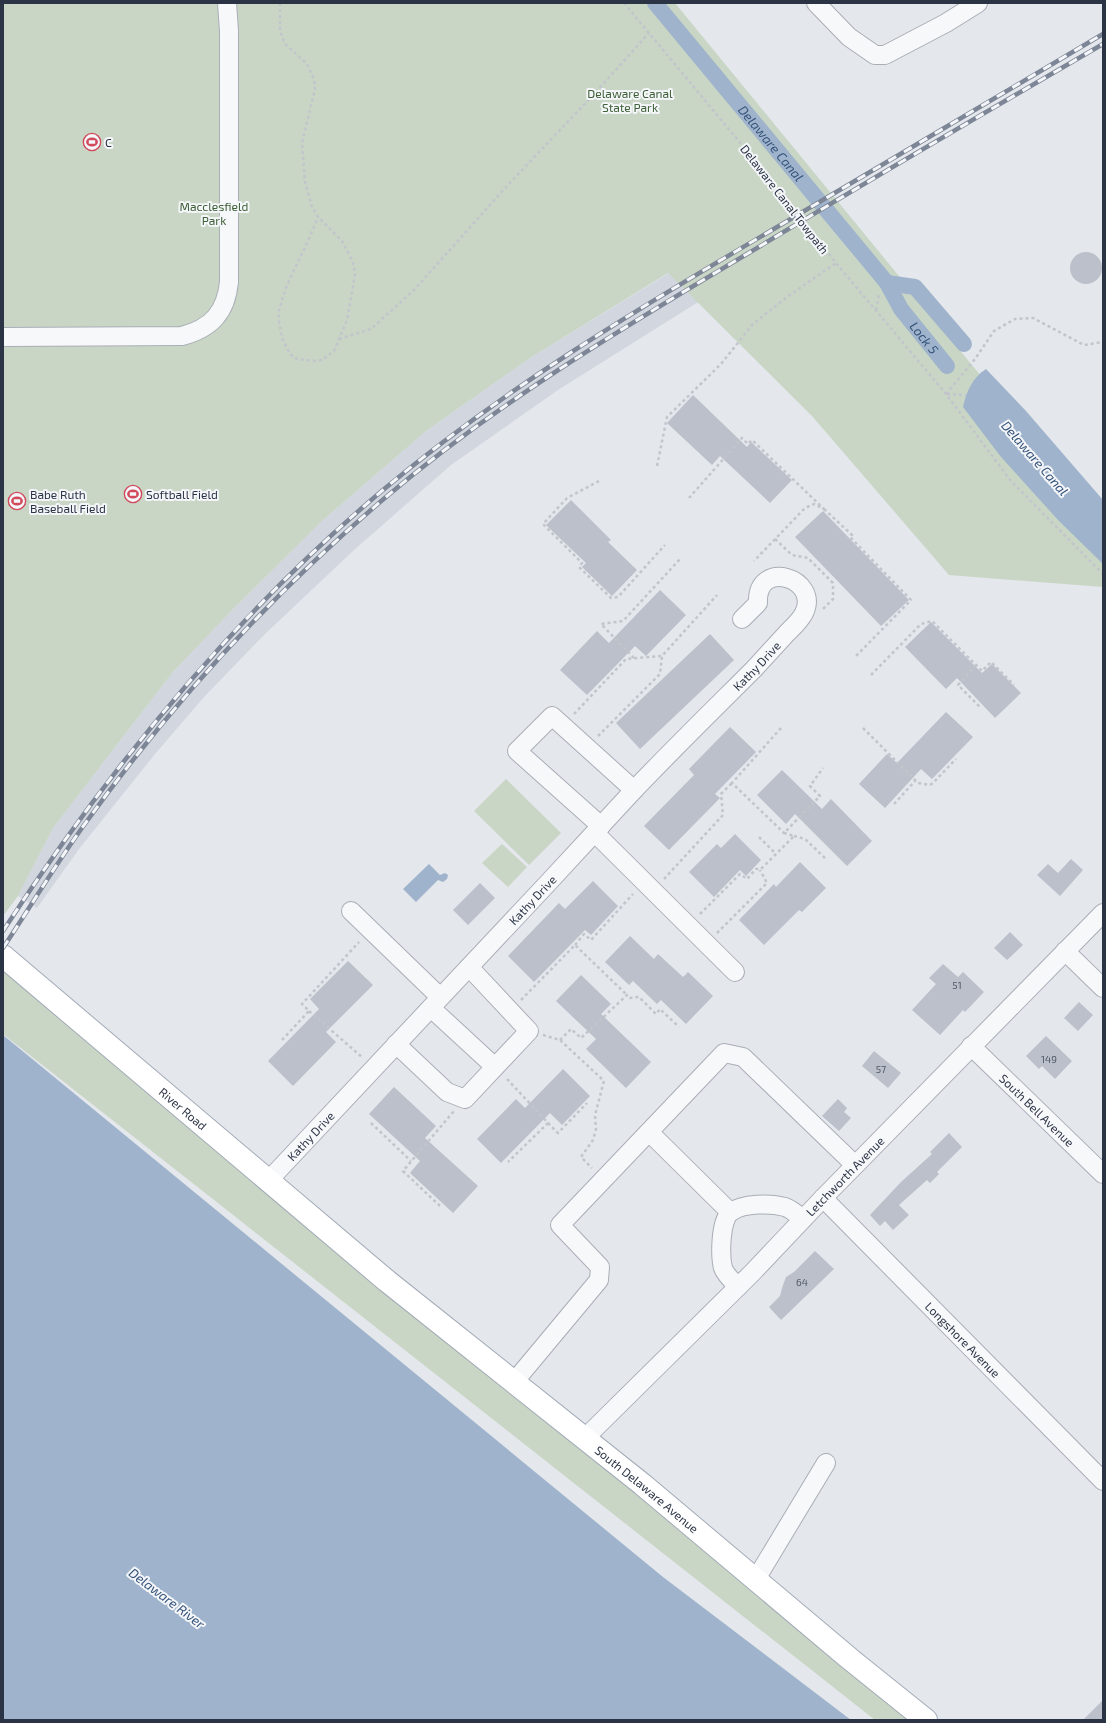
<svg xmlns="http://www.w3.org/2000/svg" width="1106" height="1723" font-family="'Exo 2',sans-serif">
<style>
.built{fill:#d2d6de}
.green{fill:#c9d6c5}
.water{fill:#9fb4cc}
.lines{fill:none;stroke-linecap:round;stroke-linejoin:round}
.canal{stroke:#9fb4cc;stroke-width:16}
.building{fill:#bbc0ca}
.minor-casing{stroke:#a9aeb7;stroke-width:20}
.major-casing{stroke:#a3abb8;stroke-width:24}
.path{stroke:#c2c5cb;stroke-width:2.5;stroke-dasharray:3 3;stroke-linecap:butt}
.minor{stroke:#f7f8fa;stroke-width:18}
.major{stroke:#fff;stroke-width:22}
.rail-casing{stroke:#7d8696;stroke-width:4.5}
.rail{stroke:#f4f6f9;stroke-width:3;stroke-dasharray:9;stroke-linecap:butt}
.labels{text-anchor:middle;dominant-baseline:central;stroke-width:4;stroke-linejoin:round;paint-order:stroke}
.number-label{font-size:10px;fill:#4f5766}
.park-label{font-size:12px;fill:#3f6138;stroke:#f4f6f9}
.poi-label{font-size:12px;fill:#2b3445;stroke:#f4f6f9;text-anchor:start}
.street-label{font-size:12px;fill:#2b3445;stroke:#f4f6f9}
.water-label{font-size:13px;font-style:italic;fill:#34527a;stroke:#f4f6f9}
</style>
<rect width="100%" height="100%" fill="#e4e7ec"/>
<polygon class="built" points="774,209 797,247 695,304 558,390 451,465 354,550 265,634 204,697 155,754 79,849 37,908 18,896 53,828 172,673 234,608 322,521 426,431 530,358"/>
<g class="green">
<polygon points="3,3 675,3 976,370 1103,505 1103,587 949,575 812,416 668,273 530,358 426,431 322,521 234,608 172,673 53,828 18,896 3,916"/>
<polygon points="506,779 561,833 529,865 474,811"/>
<polygon points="502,844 527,867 508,887 482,863"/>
<polygon points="3,956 926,1720 875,1720 3,1034"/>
</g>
<g class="water">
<path d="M986,369L1026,411L1103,500V564L1058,520L1001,457L963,407C966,392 973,377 986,369Z"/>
<polygon points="429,864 440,875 445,873 448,875 447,879 443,882 438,880 416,902 403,889"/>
<polygon points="3,1035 663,1577 851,1720 3,1720"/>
</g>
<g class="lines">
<g class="canal">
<path id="s1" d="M655,3L887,283L901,309L947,366"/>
<polyline points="887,283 915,287 964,344"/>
</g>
</g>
<g class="building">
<circle cx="1086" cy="268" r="16"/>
<polygon points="693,395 747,447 751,442 792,480 770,503 720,456 712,465 667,423"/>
<polygon points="571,500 611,540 608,542 637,570 612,596 582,567 586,563 546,525"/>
<polygon points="823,511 909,600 881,626 795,537"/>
<polygon points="660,590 686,615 646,656 635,646 587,695 560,670 597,631 609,643"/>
<polygon points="931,622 982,673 992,664 1021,693 995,718 957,678 946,689 905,647"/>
<polygon points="710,634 734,660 640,749 616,723"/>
<polygon points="946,712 973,737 932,779 921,769 885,808 859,784 887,754 897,763"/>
<polygon points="730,727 756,752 715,794 720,798 669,850 644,826 694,775 689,769"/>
<polygon points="782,770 822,809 831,799 872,841 847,866 795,814 786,824 757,795"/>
<polygon points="735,834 761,860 746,876 740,870 714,897 689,872 717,844 721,848"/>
<polygon points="1071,859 1083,870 1060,896 1037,875 1048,864 1058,873"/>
<polygon points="800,862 826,888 802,912 799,910 764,945 739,920 774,884 776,887"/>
<polygon points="593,881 618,906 591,935 585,930 534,982 508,956 559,903 565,909"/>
<polygon points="480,883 495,898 468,925 453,910"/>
<polygon points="1010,932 1023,945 1007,960 994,948"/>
<polygon points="630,936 654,959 658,954 683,977 688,972 713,996 686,1024 661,1000 657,1004 633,981 629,985 605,962"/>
<polygon points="348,961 373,985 326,1032 336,1042 293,1086 268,1061 319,1009 310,999"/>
<polygon points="943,964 958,977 963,972 984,992 965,1012 963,1010 940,1035 912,1010 936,984 929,978"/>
<polygon points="581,975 611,1004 601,1014 651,1062 626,1088 586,1049 596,1039 556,1001"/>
<polygon points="1079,1002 1093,1015 1078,1031 1064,1018"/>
<polygon points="1046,1036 1072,1061 1055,1079 1042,1066 1039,1069 1026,1056"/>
<polygon points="874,1051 901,1073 888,1088 862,1066"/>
<polygon points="563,1069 590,1096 562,1125 550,1113 501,1163 477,1139 516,1099 525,1108"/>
<polygon points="394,1087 436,1126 425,1138 478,1186 453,1213 410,1173 420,1161 369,1114"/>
<polygon points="838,1099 847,1108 844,1112 851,1118 839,1131 822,1116"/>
<polygon points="949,1133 962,1147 937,1172 939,1174 930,1183 927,1180 899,1205 909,1215 893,1230 885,1221 880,1226 870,1215 901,1182 932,1154 930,1152"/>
<polygon points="815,1251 834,1269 781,1320 769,1307 780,1296 782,1288 786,1277 794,1272"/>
<polygon points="1103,1700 1103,1720 1083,1720"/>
</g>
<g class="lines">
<defs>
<g id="minor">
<polyline points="816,3 849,37 875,55 885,55 946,23 978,3"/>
<path d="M3,337L182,336C212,328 226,312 229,282V31L227,3"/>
<polyline points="601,826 517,751 552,716 634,790"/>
<polyline points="595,833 735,972"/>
<polyline points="351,911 440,997"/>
<polyline points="1065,951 1103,988"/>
<polyline points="431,1008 495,1067"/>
<polyline points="396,1044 447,1092 465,1099 529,1031 469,967"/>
<path id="s2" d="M971,1046L1103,1174"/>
<polyline points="649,1132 730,1212"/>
<path id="s3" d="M268,1181C361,1082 454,983 547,884C576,853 605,821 634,790C673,749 714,709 754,669C765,657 776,645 787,633C793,627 800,621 804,613C821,578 756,558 758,603L742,619"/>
<path id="s4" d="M823,1198L1103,1481"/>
<path d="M738,1287C733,1282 725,1274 723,1268C720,1256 720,1219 731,1212C743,1203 771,1203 785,1207C791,1209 798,1215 803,1219"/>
<polyline points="514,1382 599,1280 600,1267 560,1225 724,1053 743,1057 855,1165"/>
<path id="s5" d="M585,1438L752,1273L823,1198L1103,913"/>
<polyline points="756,1579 826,1463"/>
</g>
<g id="major">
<path id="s6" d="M3,956L387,1281L642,1484L850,1659L926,1720"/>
</g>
</defs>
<use href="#minor" class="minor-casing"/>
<use href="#major" class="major-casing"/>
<g class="path">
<polyline points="280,3 280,31 285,44 307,64 314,79 315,89 302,143 305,182 312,207 318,217 342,241 353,262 355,275 347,320 334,351 322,360 315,361 297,359 290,354 282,338 279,322 279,309 287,285 307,243 318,217"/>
<polyline points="624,3 747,151 836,263 946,394 1011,481 1103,574"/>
<polyline points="876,310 879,295"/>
<polyline points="339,339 371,329 414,290 505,188 595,93 649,33"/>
<polyline points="946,394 975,359 994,331 1015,319 1033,318 1084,345 1103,342"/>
<polyline points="947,394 966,395"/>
<polyline points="657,466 667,417 721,364 753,324 787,297 836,263"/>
<polyline points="599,481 567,498 543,524 582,563 579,567 611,598 618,597 665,545"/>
<polyline points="689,498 742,438 748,444 752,440 824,509 814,504 805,508 754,561"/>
<polyline points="824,509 852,535 850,537 911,600 854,658"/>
<polyline points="775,539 792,555 808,558 833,583 833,599 822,610"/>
<polyline points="634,658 601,624 623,621 680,559"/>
<polyline points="976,665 958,685 981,708"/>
<polyline points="871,675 921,624 932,621 982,671 991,662 1014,685"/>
<polyline points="574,714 626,659 662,656 717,595"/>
<polyline points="781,728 732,783 784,833"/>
<polyline points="863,728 918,783 930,785 933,783 956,759"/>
<polyline points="598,736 660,674 662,656"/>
<polyline points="894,804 915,781"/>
<polyline points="794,836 805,839 827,860"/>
<polyline points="759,837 776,854"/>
<polyline points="664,879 723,815 721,794 732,783"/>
<polyline points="700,914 740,874 747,879 756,869 761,869 794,836 784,833 820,796 810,786 823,768"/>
<polyline points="717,933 767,883 760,870"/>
<polyline points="575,945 584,934 591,940 633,894"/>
<polyline points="521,1000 575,945 627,995"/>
<polyline points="309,1011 363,1058"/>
<polyline points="543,1035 560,1040 604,1081 595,1115 596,1129 593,1140 581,1157 592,1168"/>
<polyline points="282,1040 309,1011 302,1004 359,942"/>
<polyline points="560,1040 571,1029 581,1038 627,995 629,998 639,997 656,1014 660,1009 679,1027"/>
<polyline points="507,1079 548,1123 508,1162"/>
<polyline points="371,1123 411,1161"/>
<polyline points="548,1123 558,1133 587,1103"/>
<polyline points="440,1206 403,1171 454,1111"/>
</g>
<use href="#minor" class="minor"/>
<use href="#major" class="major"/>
<defs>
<g id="rail">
<path d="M3,931C109,768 233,616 383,490C502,390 634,311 767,233C879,167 991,100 1103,34"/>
<path d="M3,948C31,906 57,862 87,821C173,702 274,592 386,497C497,403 622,328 747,254C865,183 984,113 1103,44"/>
</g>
</defs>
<use href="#rail" class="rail-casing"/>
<use href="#rail" class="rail"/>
</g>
<defs>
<symbol id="stadium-ring" viewBox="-11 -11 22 22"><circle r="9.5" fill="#f4f6f9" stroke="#d1495b" stroke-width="1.5"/><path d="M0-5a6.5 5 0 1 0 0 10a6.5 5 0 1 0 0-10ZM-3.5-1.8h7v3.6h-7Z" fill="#d1495b"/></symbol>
</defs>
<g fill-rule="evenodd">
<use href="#stadium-ring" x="82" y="132" width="20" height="20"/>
<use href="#stadium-ring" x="123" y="484" width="20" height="20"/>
<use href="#stadium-ring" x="7" y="491" width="20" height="20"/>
</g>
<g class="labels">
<g class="number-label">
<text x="957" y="985">51</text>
<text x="1049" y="1059">149</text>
<text x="881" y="1069">57</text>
<text x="802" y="1282">64</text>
</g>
<g class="park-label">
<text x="630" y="93">Delaware Canal<tspan x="630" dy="14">State Park</tspan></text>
<text x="214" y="206">Macclesfield<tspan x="214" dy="14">Park</tspan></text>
</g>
<g class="poi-label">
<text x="105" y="142">C</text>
<text x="30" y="494">Babe Ruth<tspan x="30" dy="14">Baseball Field</tspan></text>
<text x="146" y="494">Softball Field</text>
</g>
<g class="street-label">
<text transform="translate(785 199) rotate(52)">Delaware Canal Towpath</text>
<text stroke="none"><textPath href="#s3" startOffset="710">Kathy Drive</textPath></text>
<text stroke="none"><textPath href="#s3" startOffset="386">Kathy Drive</textPath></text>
<text stroke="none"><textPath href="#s6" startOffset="236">River Road</textPath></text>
<text stroke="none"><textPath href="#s2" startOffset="92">South Bell Avenue</textPath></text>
<text stroke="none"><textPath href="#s3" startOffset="62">Kathy Drive</textPath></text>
<text stroke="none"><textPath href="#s5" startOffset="369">Letchworth Avenue</textPath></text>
<text stroke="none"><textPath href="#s4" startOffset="199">Longshore Avenue</textPath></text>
<text stroke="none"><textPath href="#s6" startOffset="836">South Delaware Avenue</textPath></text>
</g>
<g class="water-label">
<text stroke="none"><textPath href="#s1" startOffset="182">Delaware Canal</textPath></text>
<text stroke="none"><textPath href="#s1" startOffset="430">Lock 5</textPath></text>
<text transform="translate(1035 458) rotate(49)">Delaware Canal</text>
<text transform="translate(167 1598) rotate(37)">Delaware River</text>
</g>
</g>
<rect width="1106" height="1723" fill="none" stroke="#2b3445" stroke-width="8"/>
</svg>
